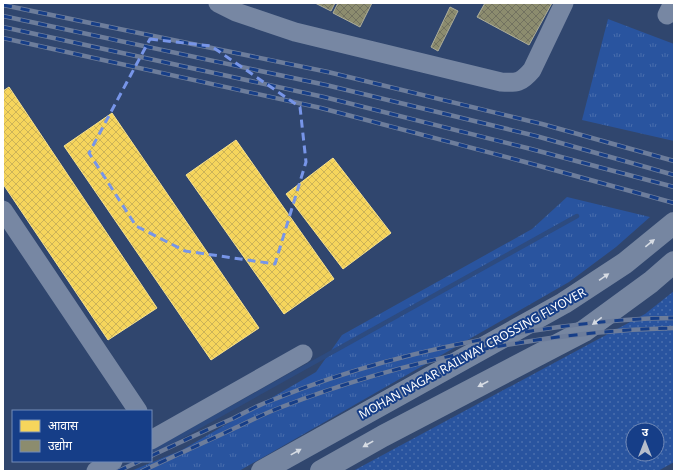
<svg xmlns="http://www.w3.org/2000/svg" width="677" height="474" font-family="'Noto Sans','Noto Sans Devanagari',sans-serif">
<style>
.grass{fill:url(#grass-dots);fill-rule:evenodd}
.park{fill:url(#park-tufts)}
.homes{fill:url(#homes-cross-hatch);stroke:#f9e28d}
.industry{fill:url(#industry-cross-hatch);stroke:#aeae9a}
.lines{fill:none;stroke-linecap:round;stroke-linejoin:round}
.stream{stroke:#2d4b80;stroke-width:4.5}
.minor{stroke:#7787a3;stroke-width:19}
.major{stroke:#7686a1;stroke-width:22}
.rail-casing{stroke:#6d7d9b;stroke-width:4.5}
.rail{stroke:#163e88;stroke-width:3;stroke-dasharray:9;stroke-linecap:butt}
.oneway{fill:#d6dbe3}
.marked{fill:none;stroke:#7795e8;stroke-width:3;stroke-dasharray:8 5;stroke-linejoin:round}
.labels{text-anchor:middle;dominant-baseline:central;stroke-width:4;stroke-linejoin:round;paint-order:stroke}
.street-label{font-size:12px;fill:#fff;stroke:#163e88}
</style>
<defs>
<pattern id="grass-dots" width="8" height="8" patternUnits="userSpaceOnUse"><rect width="8" height="8" fill="#29549f"/><path d="M2 2h.1M6 6h.1" fill="none" stroke="#496ead" stroke-width="1.8" stroke-linecap="round"/></pattern>
<pattern id="park-tufts" width="24" height="20" patternUnits="userSpaceOnUse"><rect width="24" height="20" fill="#29549f"/><path d="M3 7l-1-3M5 7V3M7 7l1-3M15 17l-1-3M17 17v-4M19 17l1-3" fill="none" stroke="#496ead"/></pattern>
<pattern id="homes-cross-hatch" width="8" height="8" patternUnits="userSpaceOnUse"><rect width="8" height="8" fill="#f6d55c"/><path d="M0 0l8 8M0 8l8-8" fill="none" stroke="#ccb358"/></pattern>
<pattern id="industry-cross-hatch" width="8" height="8" patternUnits="userSpaceOnUse"><rect width="8" height="8" fill="#8c8c6e"/><path d="M0 0l8 8M0 8l8-8" fill="none" stroke="#727260"/></pattern>
</defs>
<rect width="100%" height="100%" fill="#30466e"/>
<path class="grass" d="M674,291V462L658,471H353L645,314ZM633,430H657V454H633Z"/>
<g class="park">
<polygon points="608,19 674,44 674,141 582,120"/>
<polygon points="567,197 650,217 616,247 569,282 239,471 131,471 182,450 316,372 342,335 532,229"/>
</g>
<g class="homes">
<polygon points="9,87 157,308 108,340 3,184 3,91"/>
<polygon points="112,113 259,328 211,360 64,146"/>
<polygon points="236,140 334,279 284,314 186,175"/>
<polygon points="333,158 391,233 343,269 286,194"/>
</g>
<g class="industry">
<polygon points="315,3 335,3 331,11"/>
<polygon points="338,3 372,3 360,27 333,13"/>
<polygon points="485,3 552,3 529,45 477,17"/>
<polygon points="450,7 458,11 438,51 431,47"/>
</g>
<g class="lines">
<g class="stream">
<polyline points="151,453 577,216"/>
<polyline points="119,471 137,461"/>
</g>
<g class="minor">
<path d="M218,3L236,12L295,32L501,82C517,83 521,83 532,70L564,3"/>
<polyline points="667,15 673,3"/>
<polyline points="3,210 138,411"/>
<polyline points="151,440 303,354"/>
<polyline points="96,471 113,461"/>
</g>
<g class="major">
<polyline points="262,471 564,303 625,263 674,223"/>
<polyline points="321,471 383,436 584,331 651,282 674,262"/>
</g>
<defs>
<g id="rail">
<polyline points="3,5 328,72 542,124 674,161"/>
<polyline points="3,16 326,85 536,136 674,175"/>
<polyline points="3,27 324,97 531,149 674,187"/>
<polyline points="3,38 321,108 525,162 674,203"/>
<path d="M151,456C179,443 206,430 234,418C247,411 261,404 275,399C366,362 463,340 559,327C597,322 636,318 674,318"/>
<polyline points="118,471 140,461"/>
<path d="M142,471C172,457 203,443 233,429C248,422 263,414 279,408C402,360 543,331 674,328"/>
</g>
</defs>
<use href="#rail" class="rail-casing"/>
<use href="#rail" class="rail"/>
</g>
<defs><path id="oneway-solid" d="M-6-.8H1V-3.2L6.5 0L1 3.2V.8H-6Z"/></defs>
<g class="oneway">
<use href="#oneway-solid" transform="translate(650 243) rotate(-39)"/>
<use href="#oneway-solid" transform="translate(604 277) rotate(-34)"/>
<use href="#oneway-solid" transform="translate(597 321) rotate(143)"/>
<use href="#oneway-solid" transform="translate(483 384) rotate(152)"/>
<use href="#oneway-solid" transform="translate(368 444) rotate(151)"/>
<use href="#oneway-solid" transform="translate(296 452) rotate(-29)"/>
</g>
<path class="marked" d="M150,39L211,46L300,107L306,162L275,264L185,251L136,226L89,153Z"/>
<g class="labels">
<g class="street-label">
<text transform="translate(472 353) rotate(-29)">MOHAN NAGAR RAILWAY CROSSING FLYOVER</text>
</g>
</g>
<rect width="677" height="474" fill="none" stroke="#ffffff" stroke-width="8"/>
<rect x="12" y="410" width="140" height="52" fill="#163e88" stroke="#738bb8"/>
<rect x="20" y="420" width="20" height="12" fill="#f6d55c" stroke="#738bb8"/>
<text x="48" y="430" font-size="12" fill="#ffffff">आवास</text>
<rect x="20" y="440" width="20" height="12" fill="#8c8c6e" stroke="#738bb8"/>
<text x="48" y="450" font-size="12" fill="#ffffff">उद्योग</text>
<g transform="translate(645 442)"><circle r="19" fill="#163e88" stroke="#738bb8"/>
<path d="M0-3L7 15L0 10L-7 15Z" fill="#b7becc"/>
<text y="-6" font-size="11" font-weight="bold" text-anchor="middle" fill="#ffffff">उ</text>
</g>
</svg>
